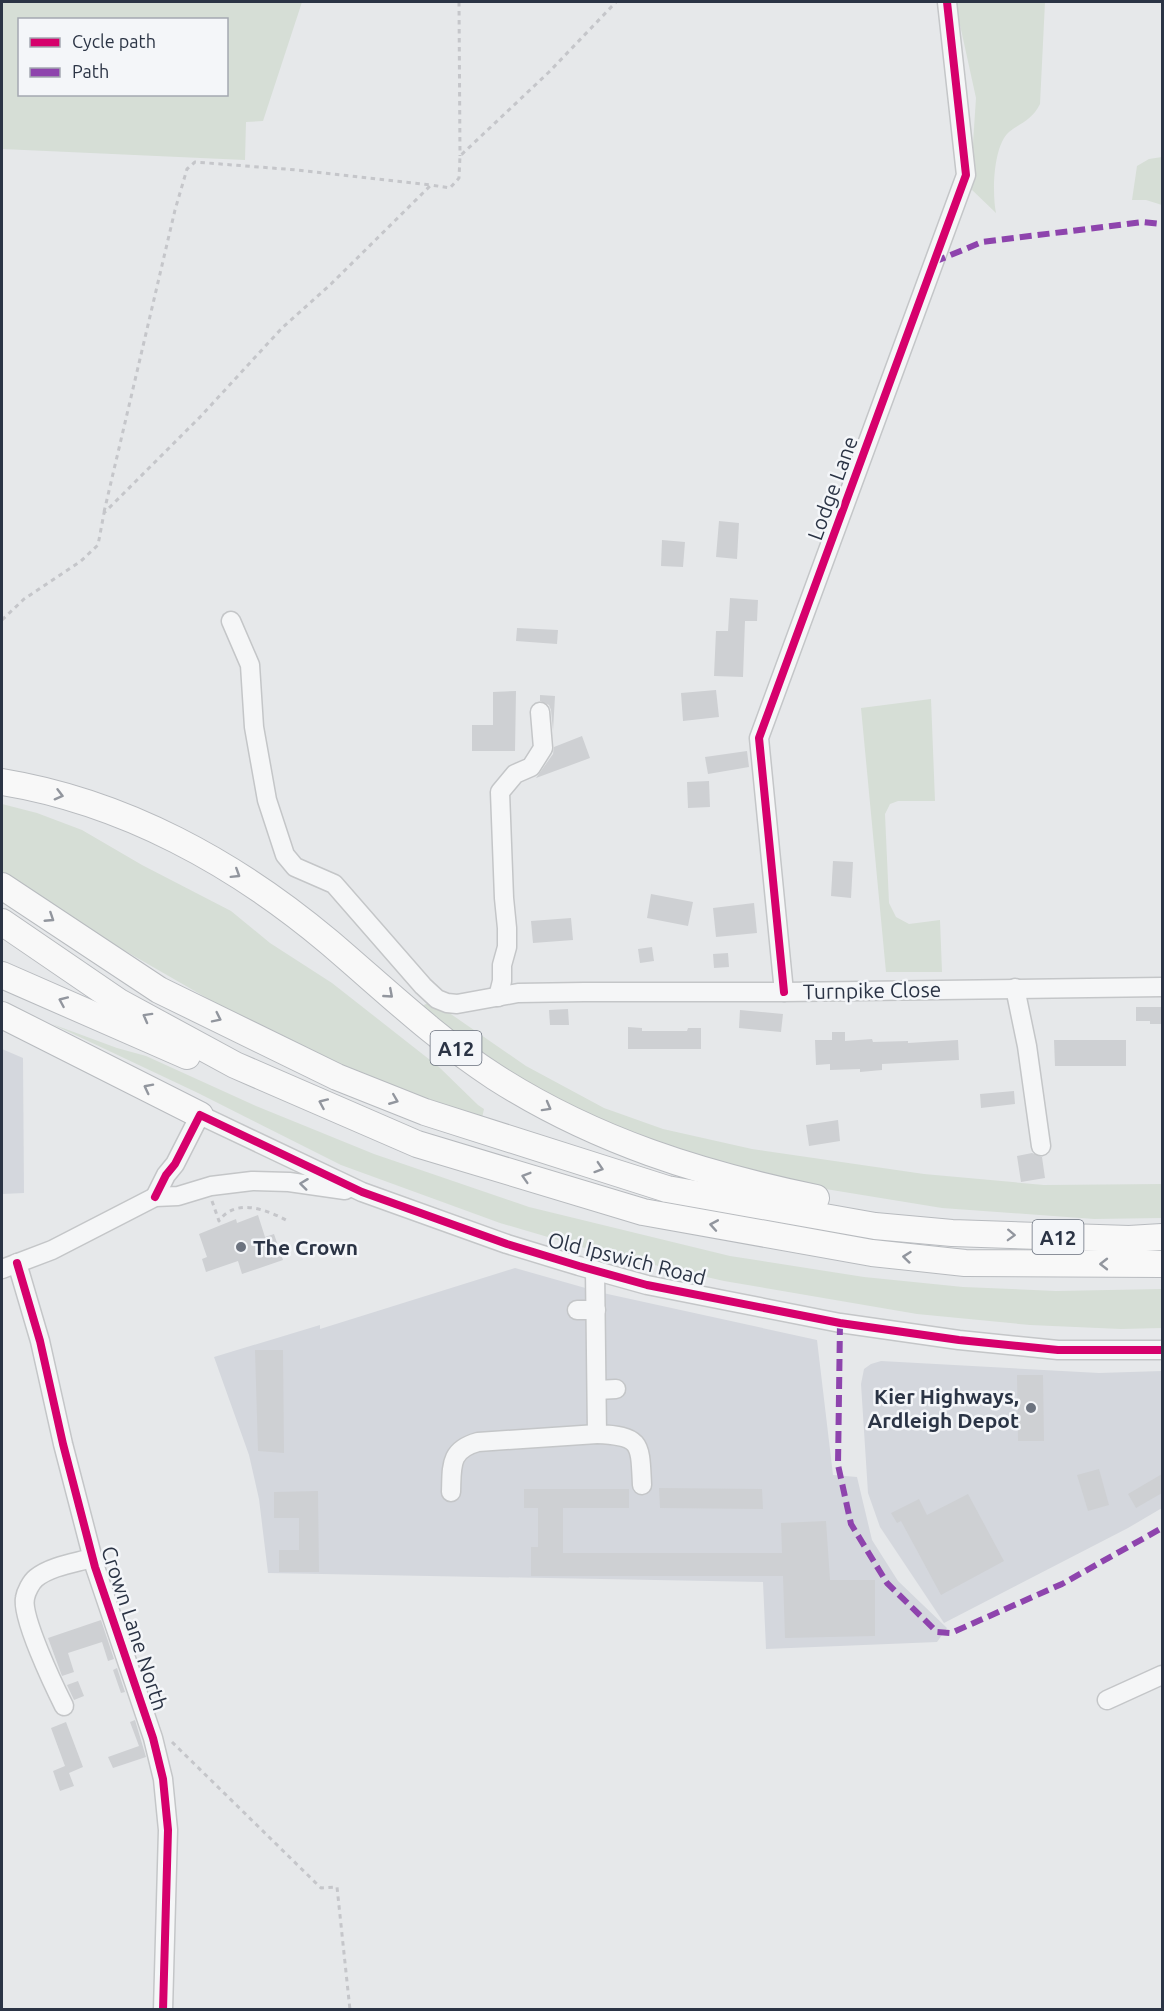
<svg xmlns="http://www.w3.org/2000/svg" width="1164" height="2011" font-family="Ubuntu,sans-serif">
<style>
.built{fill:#d4d7dd}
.green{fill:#d6ded6;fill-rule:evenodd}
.building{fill:#ced0d3}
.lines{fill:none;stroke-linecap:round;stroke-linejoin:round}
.minor-casing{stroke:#c4c6c8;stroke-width:21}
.highway-casing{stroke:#b8bbbf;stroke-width:28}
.path{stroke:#c5c6ca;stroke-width:3;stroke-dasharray:4.5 4.5;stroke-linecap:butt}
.minor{stroke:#f5f6f7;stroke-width:18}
.highway{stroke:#f8f8f8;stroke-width:26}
.quiet{stroke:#8e44ad;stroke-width:6;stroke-dasharray:12 6;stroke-linecap:butt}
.cycleway-casing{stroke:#f4f6f9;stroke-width:11}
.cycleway{stroke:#d6006c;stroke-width:8}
.oneway{stroke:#92969e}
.oneway2{stroke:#90959e}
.poi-dot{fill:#6c737f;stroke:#f4f6f9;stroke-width:2}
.labels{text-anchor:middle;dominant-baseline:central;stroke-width:5;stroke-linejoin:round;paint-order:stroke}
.shield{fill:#f4f6f9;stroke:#676e7b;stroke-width:1.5}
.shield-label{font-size:20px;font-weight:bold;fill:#2b3445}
.street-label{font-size:21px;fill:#2b3445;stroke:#f4f6f9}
.poi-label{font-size:21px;font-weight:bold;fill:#2b3445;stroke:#f4f6f9;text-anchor:start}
</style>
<rect width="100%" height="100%" fill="#e6e8ea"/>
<g class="built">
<polygon points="2,1049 23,1058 24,1193 2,1194"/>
<polygon points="515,1268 603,1293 817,1340 833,1475 857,1477 872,1540 898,1581 947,1628 937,1642 766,1649 763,1582 268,1573 259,1499 249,1455 214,1357 320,1325 320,1329"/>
<polygon points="881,1361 1099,1373 1162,1371 1162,1508 1128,1528 944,1623 880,1527 868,1493 861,1384 864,1369 871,1364"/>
</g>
<g class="green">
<path d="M2,2H302L263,121L246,122L245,160L2,149ZM20,20H226V94H20Z"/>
<path d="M955,2H1045L1040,104C1032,120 1022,122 1009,132C993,146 992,193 996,213L970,188L976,98Z"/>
<polygon points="1162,157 1162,205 1146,200 1132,200 1137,166 1149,159"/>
<polygon points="931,699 935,801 898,801 890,804 885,814 889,903 896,917 909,924 940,920 942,972 886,972 861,708"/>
<polygon points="2,804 37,813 82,830 142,865 231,911 270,943 332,983 439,1067 478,1105 484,1109 482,1118 304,1054 2,880"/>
<polygon points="432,1001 526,1066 604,1108 663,1129 752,1149 924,1174 1044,1185 1162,1184 1162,1218 1094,1219 942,1208 801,1185 686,1156 565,1105 507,1070 466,1042 422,1006"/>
<polygon points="52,1024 117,1048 146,1056 256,1106 374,1154 529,1207 730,1256 864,1277 963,1287 1056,1291 1162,1289 1162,1328 1121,1329 1030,1325 917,1314 724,1281 602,1253 500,1223 341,1165 198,1093"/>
</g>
<g class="building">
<polygon points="719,521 739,523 737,559 716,557"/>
<polygon points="662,540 685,542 683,567 661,566"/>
<polygon points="730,598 758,600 757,621 745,621 743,677 714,676 716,631 728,631"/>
<polygon points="517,628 558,630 557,644 516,641"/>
<polygon points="716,690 719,717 683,721 681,693"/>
<polygon points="516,691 515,751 472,751 472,725 493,725 493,692"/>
<polygon points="540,695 555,696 553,731 551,710 549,705 540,701"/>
<polygon points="582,736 590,758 536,778 553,754 554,747"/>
<polygon points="747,751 749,767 708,774 705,757"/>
<polygon points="709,781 710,807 688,808 687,782"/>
<polygon points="833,861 853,862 851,898 831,896"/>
<polygon points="651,894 693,902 688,926 647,918"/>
<polygon points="754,903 757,933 716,937 713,908"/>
<polygon points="571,918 573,940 533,943 531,921"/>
<polygon points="652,947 654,961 640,963 638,949"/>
<polygon points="728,953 729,967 714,968 713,954"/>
<polygon points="1136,1007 1162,1007 1162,1024 1150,1024 1150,1021 1136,1021"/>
<polygon points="568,1009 569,1025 550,1025 549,1010"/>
<polygon points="740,1010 783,1014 781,1032 739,1028"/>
<polygon points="628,1027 642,1028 642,1031 687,1031 688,1028 701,1028 701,1049 628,1049"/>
<polygon points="832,1032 845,1032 845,1041 872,1039 873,1042 908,1041 908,1043 958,1040 959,1060 882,1064 882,1070 860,1072 860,1069 830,1070 830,1064 816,1065 815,1040 832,1040"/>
<polygon points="1054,1040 1126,1040 1126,1066 1055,1066"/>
<polygon points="1014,1091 1015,1104 981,1108 980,1094"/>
<polygon points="838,1120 840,1141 809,1146 806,1125"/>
<polygon points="1032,1153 1042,1157 1045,1178 1021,1182 1017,1156"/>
<polygon points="258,1215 265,1237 274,1234 283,1260 242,1274 238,1261 206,1272 202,1259 207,1257 199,1234 236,1219 237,1223"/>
<polygon points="255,1350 283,1350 284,1453 258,1451"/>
<polygon points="1017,1375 1043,1375 1044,1441 1018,1441"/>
<polygon points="1099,1469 1109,1505 1088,1511 1077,1475"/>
<polygon points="1162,1474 1162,1493 1136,1508 1128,1494"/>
<polygon points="659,1488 762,1489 763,1509 660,1508"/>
<polygon points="524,1489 629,1489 629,1508 563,1508 563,1553 782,1553 781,1523 826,1521 830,1580 875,1580 875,1636 785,1638 783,1576 531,1576 531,1547 538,1547 538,1508 524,1508"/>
<polygon points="318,1491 319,1572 279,1572 279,1550 299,1550 299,1518 274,1518 274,1492"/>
<polygon points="968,1494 1004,1561 941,1595 901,1521 897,1523 891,1513 919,1499 927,1515"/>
<polygon points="101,1620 114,1659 108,1661 102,1642 68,1653 74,1672 62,1676 48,1638"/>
<polygon points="117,1668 125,1692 121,1693 113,1670"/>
<polygon points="78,1681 84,1696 74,1700 67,1685"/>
<polygon points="135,1720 146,1757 113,1768 108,1757 139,1746 130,1722"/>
<polygon points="66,1722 83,1767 69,1773 74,1786 60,1791 53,1771 65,1766 51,1728"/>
</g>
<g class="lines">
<defs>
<g id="minor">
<polyline points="231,621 250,665 254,727 267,800 285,855 295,867 334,884 423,986 437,999 447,1003 457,1004 518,993 584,992 784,992 1162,987"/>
<polyline points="1015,988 1027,1046 1041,1146"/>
<polyline points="784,992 759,738 966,175 947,2"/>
<polyline points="498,997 502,981 502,965 507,947 507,928 504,898 500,792 515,774 531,767 543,748 540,712"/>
<polyline points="155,1197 166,1175 175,1164 200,1115 362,1192 507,1244 579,1266 647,1285 840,1323 959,1340 1058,1350 1162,1350"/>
<polyline points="17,1263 40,1341 63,1444 95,1567 153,1738 163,1779 168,1830 163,2010"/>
<polyline points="2,1269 52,1250 155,1197 178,1196 211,1186 252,1181 289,1182 345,1190"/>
<path d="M595,1270L597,1434C642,1436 640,1443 642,1485"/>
<polyline points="577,1310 596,1310"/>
<polyline points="597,1390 616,1389"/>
<path d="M451,1492C452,1466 449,1450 478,1442L597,1434"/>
<polyline points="1107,1700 1162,1675"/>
<path d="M64,1706C54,1686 21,1617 25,1598C26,1592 31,1582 36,1578C51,1566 75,1563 92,1558"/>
</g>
<g id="highway">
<path d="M2,782C124,802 235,863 329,942C383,988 435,1038 495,1077C595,1141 701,1174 816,1198"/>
<polyline points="2,886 159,990 337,1077 425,1112 667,1189 875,1226 952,1233 1129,1239 1162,1237"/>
<polyline points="2,922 119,1002 235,1065 417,1144 643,1212 872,1253 965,1263 1162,1264"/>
<polyline points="2,975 187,1056"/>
<polyline points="2,1015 200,1115"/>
</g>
</defs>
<use href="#minor" class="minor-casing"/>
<use href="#highway" class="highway-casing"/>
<g class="path">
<polyline points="459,2 460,156"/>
<polyline points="104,512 175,210 187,169 195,162 297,170 431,185"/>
<polyline points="2,620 24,599 81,561 98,545 104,513 201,416 282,328 331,284 431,185 450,188 459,178 460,156 549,72 616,2"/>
<path d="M212,1201L219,1221C236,1197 267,1210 288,1221"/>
<polyline points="172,1742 321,1888 337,1887 350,2010"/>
</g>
<use href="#minor" class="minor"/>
<use href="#highway" class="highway"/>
<g class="quiet">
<polyline points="934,262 982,242 1143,222 1162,224"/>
<polyline points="840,1323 838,1465 851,1524 887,1583 937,1632 951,1633 1062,1584 1162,1528"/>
</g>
<defs>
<g id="cycleway">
<polyline points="784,992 759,738 966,175 947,2"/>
<polyline points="155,1197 166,1175 175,1164 200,1115 362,1192 507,1244 579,1266 647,1285 840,1323 959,1340 1058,1350 1162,1350"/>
<polyline points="17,1263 40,1341 63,1444 95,1567 153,1738 163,1779 168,1830 163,2010"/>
</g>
</defs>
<use href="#cycleway" class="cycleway-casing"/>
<use href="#cycleway" class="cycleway"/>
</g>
<defs><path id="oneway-chevron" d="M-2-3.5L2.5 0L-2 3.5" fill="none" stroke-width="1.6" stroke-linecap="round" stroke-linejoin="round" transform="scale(1.5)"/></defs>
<g class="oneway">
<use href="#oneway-chevron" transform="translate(59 795) rotate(15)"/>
<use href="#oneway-chevron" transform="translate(236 874) rotate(32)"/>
<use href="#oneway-chevron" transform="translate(50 918) rotate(33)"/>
<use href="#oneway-chevron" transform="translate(389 994) rotate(41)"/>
<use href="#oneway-chevron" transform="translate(63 1001) rotate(-156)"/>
<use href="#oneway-chevron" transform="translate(147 1017) rotate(-151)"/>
<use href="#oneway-chevron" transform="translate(217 1018) rotate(26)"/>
<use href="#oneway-chevron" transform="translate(148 1088) rotate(-153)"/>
<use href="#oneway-chevron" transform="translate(394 1100) rotate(22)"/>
<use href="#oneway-chevron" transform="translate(323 1103) rotate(-156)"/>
<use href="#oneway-chevron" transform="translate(547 1107) rotate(29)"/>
<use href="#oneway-chevron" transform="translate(599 1168) rotate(18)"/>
<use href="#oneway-chevron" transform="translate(526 1177) rotate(-163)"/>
<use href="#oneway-chevron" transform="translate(714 1225) rotate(-170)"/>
<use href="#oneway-chevron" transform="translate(1011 1235) rotate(2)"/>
<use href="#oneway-chevron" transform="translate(907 1257) rotate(-174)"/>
<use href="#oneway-chevron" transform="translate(1104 1264) rotate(-180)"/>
</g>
<use class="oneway2" href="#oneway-chevron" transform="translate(304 1184) rotate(-173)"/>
<g class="poi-dot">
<circle cx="241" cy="1247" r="6"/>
<circle cx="1031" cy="1408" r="6"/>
</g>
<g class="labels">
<g class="shield">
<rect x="430.5" y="1031" width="51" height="34" rx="4.5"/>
<rect x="1032.5" y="1220" width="51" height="34" rx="4.5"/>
</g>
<g class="shield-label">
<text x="456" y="1048">A12</text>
<text x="1058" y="1237">A12</text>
</g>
<g class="street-label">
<text transform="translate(832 488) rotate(-70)">Lodge Lane</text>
<text transform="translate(872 990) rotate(-1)">Turnpike Close</text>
<text transform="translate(627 1258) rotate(14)">Old Ipswich Road</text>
<text transform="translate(135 1628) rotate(72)">Crown Lane North</text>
</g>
<g class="poi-label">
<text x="253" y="1247">The Crown</text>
<text x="1019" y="1396" text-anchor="end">Kier Highways,<tspan x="1019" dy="24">Ardleigh Depot</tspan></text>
</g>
</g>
<rect width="1164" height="2011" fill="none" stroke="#2b3445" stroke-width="6"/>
<rect x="18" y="18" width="210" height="78" fill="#f4f6f9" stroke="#a4a8b1" stroke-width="1.5"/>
<rect x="30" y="38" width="30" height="9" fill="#d6006c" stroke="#a4a8b1" stroke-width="1.5"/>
<text x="72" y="48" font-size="18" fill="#2b3445">Cycle path</text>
<rect x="30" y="68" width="30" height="9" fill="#8e44ad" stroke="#a4a8b1" stroke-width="1.5"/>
<text x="72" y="78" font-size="18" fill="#2b3445">Path</text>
</svg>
